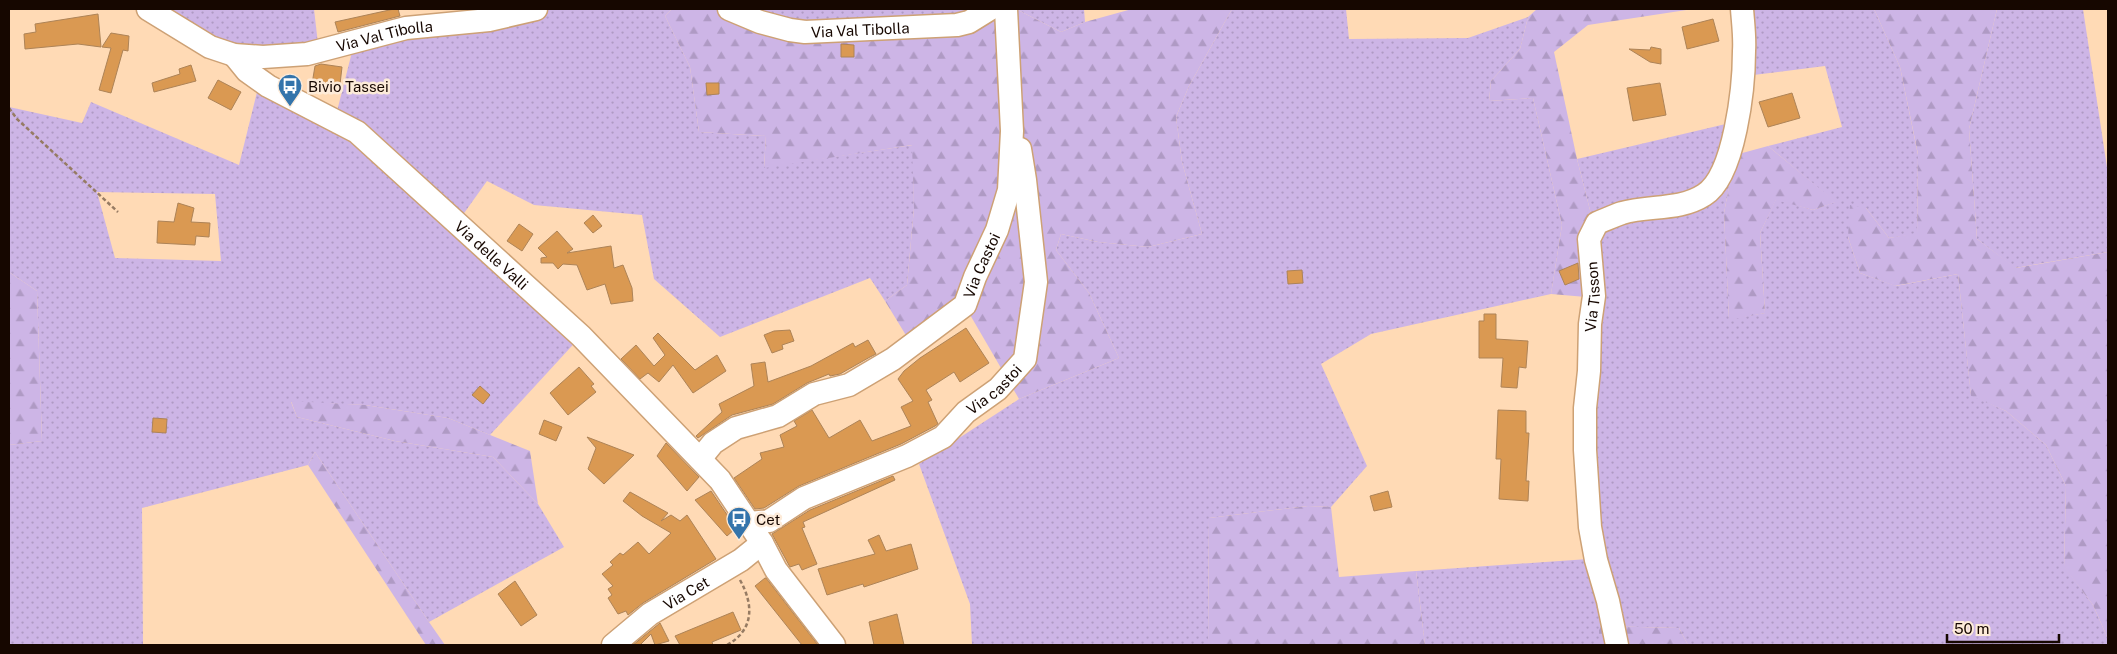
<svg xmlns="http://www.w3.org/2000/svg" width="2117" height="654" font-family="'Public Sans',sans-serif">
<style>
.grass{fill:url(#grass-dots);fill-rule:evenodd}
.forest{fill:url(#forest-firs)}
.building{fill:#da9952;stroke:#ad8357}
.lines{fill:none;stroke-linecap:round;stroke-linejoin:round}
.minor-casing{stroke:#cda175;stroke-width:25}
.path{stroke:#967b63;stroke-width:2.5;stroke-dasharray:4 2.5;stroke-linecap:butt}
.minor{stroke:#fff;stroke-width:22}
.labels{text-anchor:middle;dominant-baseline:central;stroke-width:5;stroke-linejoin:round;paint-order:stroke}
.street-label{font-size:15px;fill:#160700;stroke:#fdebd9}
.poi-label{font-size:15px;fill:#160700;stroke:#fdebd9;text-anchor:start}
</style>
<defs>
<pattern id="grass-dots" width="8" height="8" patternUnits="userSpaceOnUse" patternTransform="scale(1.25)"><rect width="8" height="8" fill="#cdb5e6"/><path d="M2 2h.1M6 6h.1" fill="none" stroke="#af9ac4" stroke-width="1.8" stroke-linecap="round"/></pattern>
<pattern id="forest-firs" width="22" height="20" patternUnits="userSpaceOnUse" patternTransform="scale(1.25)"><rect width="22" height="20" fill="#cdb5e6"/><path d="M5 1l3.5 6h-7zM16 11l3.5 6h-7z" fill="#af9ac4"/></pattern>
</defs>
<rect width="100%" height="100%" fill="#ffdab5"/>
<g class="grass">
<polygon points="140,9 314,9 318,44 238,67"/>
<path d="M508,9H672L665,16L690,67L699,132L766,136L764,167L913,145L914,208L907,285L885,301L870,278L720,337L654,279L642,215L534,205L487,181L457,223L581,336L490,435L448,418L365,405L291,402L297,417L395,441L493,457L538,504L564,547L429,622L315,452L308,465L142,508L143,645H9V445L42,441L37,291L9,272V107L82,123L91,102L239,165L260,80L334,123L352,52ZM97,192L215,194L221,261L115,258Z"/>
<polygon points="739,9 972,9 948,20 796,26"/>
<polygon points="1016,9 1084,9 1085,22 1061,32"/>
<polygon points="1232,9 1346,9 1349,39 1468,38 1528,17 1520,49 1491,81 1489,101 1533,98 1562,225 1551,294 1371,334 1321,364 1367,466 1331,507 1308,506 1209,518 1208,645 972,645 970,604 919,464 1019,399 1119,358 1089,293 1056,250 1061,234 1098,242 1148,247 1202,234 1182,162 1176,117 1189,86"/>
<polygon points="1736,9 1874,9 1900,67 1918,155 1917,234 1889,238 1866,208 1848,237 1860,273 1896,286 1958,274 1971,395 2006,411 2046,445 2066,486 2064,566 2093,605 2108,639 2108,645 1688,645 1679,628 1599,626 1599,645 1425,645 1416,571 1588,559 1586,297 1591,214 1577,159 1730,123 1735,155 1724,213 1729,319 1765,313 1760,233 1776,199 1813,210 1835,202 1768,146 1842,127 1825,66 1737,77"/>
<polygon points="1997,9 2083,9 2108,174 2108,252 2015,268 1977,239 1969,129"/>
</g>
<g class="forest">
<polygon points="672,9 739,9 796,26 948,20 1016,9 1061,32 1085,22 1132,9 1232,9 1189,86 1176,117 1182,162 1202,234 1148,247 1098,242 1061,234 1056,250 1089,293 1119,358 1019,399 969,313 915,350 885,301 907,285 914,208 912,145 764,168 766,136 699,132 690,67 665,16"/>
<polygon points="1537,9 1693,9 1588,25 1554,52 1577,159 1591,214 1586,297 1551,294 1562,225 1533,98 1489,101 1491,81 1520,49 1528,17"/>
<polygon points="1874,9 1997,9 1969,129 1977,239 2016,268 2108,252 2108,639 2093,605 2064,567 2066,486 2046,445 2006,411 1971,396 1958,274 1895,286 1860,273 1848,237 1850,205 1866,208 1889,238 1917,233 1918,154 1900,67"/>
<polygon points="1768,146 1836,202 1813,210 1776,200 1760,233 1765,313 1729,320 1724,213 1735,155"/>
<polygon points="9,272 37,291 42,441 9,445"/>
<polygon points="291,401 365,405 448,418 530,451 538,504 493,457 395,441 297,417"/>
<polygon points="315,452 429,622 445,645 426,645 308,465"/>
<polygon points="1308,506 1331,507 1339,577 1416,571 1425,645 1208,645 1209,518"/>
<polygon points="1599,626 1679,628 1688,645 1599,645"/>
</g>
<g class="building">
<polygon points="394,9 398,9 400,16 338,32 335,22"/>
<polygon points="98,14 101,47 78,44 25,49 24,34 36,32 35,24"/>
<polygon points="1713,19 1719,41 1687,49 1682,27"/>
<polygon points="111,33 129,36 128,51 123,50 111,93 99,90 111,48 102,47"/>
<polygon points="841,44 854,45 854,57 841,57"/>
<polygon points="1651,47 1661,49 1661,64 1650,62 1629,49 1650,50"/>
<polygon points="321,64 342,67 339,93 311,90 315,66"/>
<polygon points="191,65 196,81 154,92 152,83 180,74 179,69"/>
<polygon points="218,80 241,92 231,110 208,98"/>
<polygon points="706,83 719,83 719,94 707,95"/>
<polygon points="1660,83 1666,115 1633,121 1627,88"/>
<polygon points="1792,93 1800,118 1768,127 1759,102"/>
<polygon points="178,203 194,208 191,222 210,223 209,237 196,236 195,245 157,243 158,221 174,222"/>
<polygon points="593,215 602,226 593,233 584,223"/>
<polygon points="519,224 533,234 522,251 507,241"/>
<polygon points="557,231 573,249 567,253 611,246 614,268 623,265 632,288 633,301 611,304 605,284 587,290 577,265 563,264 558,269 553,263 541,263 541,258 547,257 538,248"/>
<polygon points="1578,263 1579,279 1565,285 1559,271"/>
<polygon points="1302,270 1303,283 1288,284 1287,271"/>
<polygon points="1484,314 1496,314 1496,339 1528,341 1526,368 1519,367 1517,388 1501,387 1503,358 1479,358 1479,321 1484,321"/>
<polygon points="966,328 989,363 960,382 954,372 926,390 932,400 928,402 938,424 935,426 901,444 799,486 764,508 755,509 734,478 762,459 760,453 784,447 780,435 797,426 794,421 812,410 829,438 860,420 872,441 911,426 901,407 913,401 898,379 904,371 920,358"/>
<polygon points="790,330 794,341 782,345 783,349 772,353 764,335 774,331"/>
<polygon points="658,333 695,370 717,355 726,371 693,393 673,365 659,382 648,373 640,379 621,359 636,345 654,366 665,355 653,338"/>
<polygon points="868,340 876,354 870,357 840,374 830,376 829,374 807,383 773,404 732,415 701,436 698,438 696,436 722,412 719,404 754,386 751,364 765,362 768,382 811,366 853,343 855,347"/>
<polygon points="579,367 594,384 591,386 596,392 568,415 550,393"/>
<polygon points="480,386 490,395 483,404 472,395"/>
<polygon points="1498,410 1526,411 1526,433 1529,433 1526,481 1529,481 1528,501 1499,499 1501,459 1496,459"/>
<polygon points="153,418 167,419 166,433 152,432"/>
<polygon points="544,420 562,427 556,441 539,434"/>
<polygon points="587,437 634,455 604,484 588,469 596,448"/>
<polygon points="666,443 699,477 687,491 657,456"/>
<polygon points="893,476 895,480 803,522 805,527 802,528 817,564 802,570 799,564 790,567 772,534 810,510"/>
<polygon points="711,491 736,528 727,536 695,500"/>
<polygon points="1388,491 1392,507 1374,511 1370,496"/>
<polygon points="630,492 668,513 661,521 671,515 680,521 687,515 716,559 643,603 628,615 626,611 618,614 608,598 612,595 608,589 613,586 602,574 613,565 610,562 620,553 623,555 638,542 649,554 671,533 642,516 623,501"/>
<polygon points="879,535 886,551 911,544 918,569 864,587 863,584 827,595 818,569 875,554 868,540"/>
<polygon points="765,578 766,578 818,645 802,645 755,586"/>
<polygon points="515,581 537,615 521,626 498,594"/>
<polygon points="733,612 741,630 712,642 713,645 680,645 675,636"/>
<polygon points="897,614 904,645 874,645 869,622"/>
<polygon points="660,623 669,641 655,645 651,634 640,645 633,645"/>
</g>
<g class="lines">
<defs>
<g id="minor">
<path id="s1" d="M148,9L210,47L234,55L263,57L307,54L406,28L489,20L536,9"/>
<path id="s2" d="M729,9L760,22L790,30L805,32L957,25L969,22L990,9"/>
<path id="s3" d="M234,55L247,71L268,86L357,132L581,336L720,480L762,543L776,570L834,645"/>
<path id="s4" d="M700,459L713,443L736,428L778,416L814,394L849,385L893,359L965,305L975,277L997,230L1009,190L1012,131L1006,9"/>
<path id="s5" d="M749,523L769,521L804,498L907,456L943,437L966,412L998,389L1025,359L1036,282L1025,180L1020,149"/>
<path id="s6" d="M613,645L650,614L741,560L762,543"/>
<path id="s7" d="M1617,645L1608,601L1596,560L1590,527L1585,450V408L1589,371L1590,324L1594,296L1589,239L1597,223C1605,220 1613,216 1622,213C1649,205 1679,211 1704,195C1735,176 1744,86 1744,51C1745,37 1743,23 1742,9"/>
</g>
</defs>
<use href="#minor" class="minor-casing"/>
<g class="path">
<polyline points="9,108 17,119 118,212"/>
<path d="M727,645C754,630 754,605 740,580"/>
</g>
<use href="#minor" class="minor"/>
</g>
<defs>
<symbol id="bus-pin" viewBox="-11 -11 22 30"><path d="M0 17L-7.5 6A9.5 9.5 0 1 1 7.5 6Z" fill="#3474ab" stroke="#fdebd9"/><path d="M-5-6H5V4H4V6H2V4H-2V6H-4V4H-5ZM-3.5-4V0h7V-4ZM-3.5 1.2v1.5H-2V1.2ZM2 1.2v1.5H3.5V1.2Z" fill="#fff"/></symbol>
</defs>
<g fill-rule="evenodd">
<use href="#bus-pin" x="276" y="72" width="28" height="38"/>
<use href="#bus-pin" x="725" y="505" width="28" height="38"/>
</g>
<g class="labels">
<g class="street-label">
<text stroke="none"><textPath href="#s2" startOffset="135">Via Val Tibolla</textPath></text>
<text stroke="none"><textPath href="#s1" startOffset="251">Via Val Tibolla</textPath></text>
<text stroke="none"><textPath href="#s3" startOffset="329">Via delle Valli</textPath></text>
<text stroke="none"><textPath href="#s4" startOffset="354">Via Castoi</textPath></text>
<text stroke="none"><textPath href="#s7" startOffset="352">Via Tisson</textPath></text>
<text stroke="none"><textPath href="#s5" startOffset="284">Via castoi</textPath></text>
<text stroke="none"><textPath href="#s6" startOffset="90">Via Cet</textPath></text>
</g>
<g class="poi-label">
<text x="308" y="86">Bivio Tassei</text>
<text x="756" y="519">Cet</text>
</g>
</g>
<rect width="2117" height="654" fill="none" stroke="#160700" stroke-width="20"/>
<path d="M1947 634v8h112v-8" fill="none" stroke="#160700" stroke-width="2.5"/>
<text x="1954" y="634" font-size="15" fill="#160700" stroke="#fdebd9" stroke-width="4" paint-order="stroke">50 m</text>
</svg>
